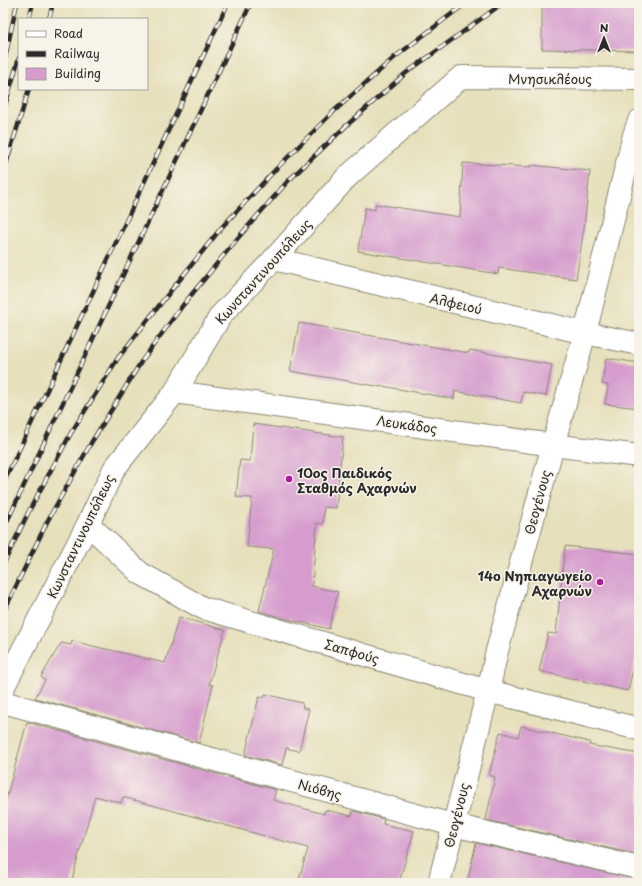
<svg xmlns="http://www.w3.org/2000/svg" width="642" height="886" font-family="'Playpen Sans',sans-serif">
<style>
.building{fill:#d69cce}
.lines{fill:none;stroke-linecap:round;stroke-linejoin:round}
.minor-casing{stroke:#898674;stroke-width:24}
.tertiary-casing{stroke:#898674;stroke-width:24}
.minor{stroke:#fff;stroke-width:22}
.tertiary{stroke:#fff;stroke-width:22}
.rail-casing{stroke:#2b2b2b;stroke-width:4.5}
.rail{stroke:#f7f3e8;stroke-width:3;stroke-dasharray:9;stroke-linecap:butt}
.poi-dot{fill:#b5179e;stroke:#f7f3e8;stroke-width:1.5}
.labels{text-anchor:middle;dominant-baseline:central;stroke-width:3;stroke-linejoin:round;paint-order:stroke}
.street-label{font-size:13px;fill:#2b2b2b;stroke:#f7f3e8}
.poi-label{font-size:13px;font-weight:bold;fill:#2b2b2b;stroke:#f7f3e8;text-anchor:start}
</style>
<rect width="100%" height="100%" fill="#f7f3e8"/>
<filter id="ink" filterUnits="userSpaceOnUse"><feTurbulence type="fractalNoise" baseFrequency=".025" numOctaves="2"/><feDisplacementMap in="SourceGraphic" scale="8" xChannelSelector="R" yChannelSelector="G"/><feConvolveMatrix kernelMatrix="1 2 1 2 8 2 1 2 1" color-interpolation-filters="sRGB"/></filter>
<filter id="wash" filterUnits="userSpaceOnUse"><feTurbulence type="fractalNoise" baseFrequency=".012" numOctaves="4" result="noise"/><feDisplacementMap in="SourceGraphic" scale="16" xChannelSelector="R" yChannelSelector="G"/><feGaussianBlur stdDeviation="0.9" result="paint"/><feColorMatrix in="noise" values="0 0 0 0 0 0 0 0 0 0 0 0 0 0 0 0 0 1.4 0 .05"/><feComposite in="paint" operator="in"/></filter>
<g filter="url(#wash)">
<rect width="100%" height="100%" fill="#e7e0bc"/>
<g id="blocks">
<g class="building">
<polygon points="542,3 639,3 639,51 542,49"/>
<polygon points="463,163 531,167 531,165 590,171 584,228 576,279 499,268 498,274 358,251 365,208 375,210 375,204 460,217"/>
<polygon points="299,323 469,353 470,350 552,365 546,396 523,392 521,403 455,391 454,399 382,386 382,387 290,371"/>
<polygon points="606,358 639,363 639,408 605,404 608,385 602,384"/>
<polygon points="253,424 343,437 336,508 324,507 323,524 317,523 312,586 338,592 329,629 283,618 259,611 274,549 247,547 252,498 236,497 240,460 250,461"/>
<polygon points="565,546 639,554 639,642 628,691 539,671 548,633 556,634"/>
<polygon points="179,617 225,630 209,684 213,685 199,743 35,698 45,680 41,677 61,643 71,645 72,641 165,663"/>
<polygon points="265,694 302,703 303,708 309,709 299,751 286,748 282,765 245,755 259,697 264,698"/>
<polygon points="27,722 276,790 273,800 324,814 325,810 352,816 353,811 384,819 383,824 414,831 399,883 298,883 308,848 123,797 121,803 95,796 71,883 3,883 3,811"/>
<polygon points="521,726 590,742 589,745 639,754 639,855 486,820 495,777 489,775 500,732 518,737"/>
<polygon points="476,843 639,880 639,883 467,883"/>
</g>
</g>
</g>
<g filter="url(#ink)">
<use href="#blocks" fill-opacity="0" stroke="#898674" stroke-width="1"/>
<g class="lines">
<defs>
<g id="minor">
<polyline points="274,259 585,333 639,344"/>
<polyline points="175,392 553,445 639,456"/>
<polyline points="88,524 140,573 203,608 488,691 639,729"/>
<polyline points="3,702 453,825 639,868"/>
<polyline points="439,883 488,691 497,651 553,445 585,333 634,135 639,121"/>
</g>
<polyline id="tertiary" points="3,688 88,524 114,469 175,392 221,315 274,259 347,177 461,77 639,79"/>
</defs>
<use href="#minor" class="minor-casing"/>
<use href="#tertiary" class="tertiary-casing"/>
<use href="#minor" class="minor"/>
<use href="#tertiary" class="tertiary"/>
<defs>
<g id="rail">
<polyline points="29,19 33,3"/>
<polyline points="49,19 53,3"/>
<polyline points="3,67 17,3"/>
<polyline points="3,112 19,58"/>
<polyline points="3,174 29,89"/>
<polyline points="3,484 228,3"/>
<polyline points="3,530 251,3"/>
<polyline points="3,565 29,511 71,433 118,358 169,293 222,227 276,169 333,112 395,57 466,3"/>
<polyline points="3,613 48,520 91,443 141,362 183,305 237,239 288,181 346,126 406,73 503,3"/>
</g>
</defs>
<use href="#rail" class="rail-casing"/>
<use href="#rail" class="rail"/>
</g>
</g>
<g class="poi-dot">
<circle cx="289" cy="479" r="4"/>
<circle cx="600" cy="582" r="4"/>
</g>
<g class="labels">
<g class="street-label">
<text x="550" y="78">Μνησικλέους</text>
<text transform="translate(263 271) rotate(-48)">Κωνσταντινουπόλεως</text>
<text transform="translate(456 303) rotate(13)">Αλφειού</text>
<text transform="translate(407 424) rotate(8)">Λευκάδος</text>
<text transform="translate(537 502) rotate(-75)">Θεογένους</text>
<text transform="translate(80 536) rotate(-64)">Κωνσταντινουπόλεως</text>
<text transform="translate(352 651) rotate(16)">Σαπφούς</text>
<text transform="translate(320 789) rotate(15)">Νιόβης</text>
<text transform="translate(456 815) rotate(-76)">Θεογένους</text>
</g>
<g class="poi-label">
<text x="297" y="472">10ος Παιδικός<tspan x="297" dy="15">Σταθμός Αχαρνών</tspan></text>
<text x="592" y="575" text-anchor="end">14ο Νηπιαγωγείο<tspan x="592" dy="15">Αχαρνών</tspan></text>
</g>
</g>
<rect width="642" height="886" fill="none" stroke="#f7f3e8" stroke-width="16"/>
<rect x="18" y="18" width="130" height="72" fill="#f7f3e8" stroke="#a5a39c"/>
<rect x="26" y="31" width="20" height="6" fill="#ffffff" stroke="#a5a39c"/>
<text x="54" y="38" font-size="12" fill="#2b2b2b">Road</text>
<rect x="26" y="51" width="20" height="6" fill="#2b2b2b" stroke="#a5a39c"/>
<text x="54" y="58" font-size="12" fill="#2b2b2b">Railway</text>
<rect x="26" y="68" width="20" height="12" fill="#d69cce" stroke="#a5a39c"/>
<text x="54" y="78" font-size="12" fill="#2b2b2b">Building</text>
<g transform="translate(604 38)" stroke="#f7f3e8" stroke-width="3" paint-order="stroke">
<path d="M0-3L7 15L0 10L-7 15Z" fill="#2b2b2b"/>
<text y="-6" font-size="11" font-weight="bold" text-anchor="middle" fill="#2b2b2b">N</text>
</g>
</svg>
